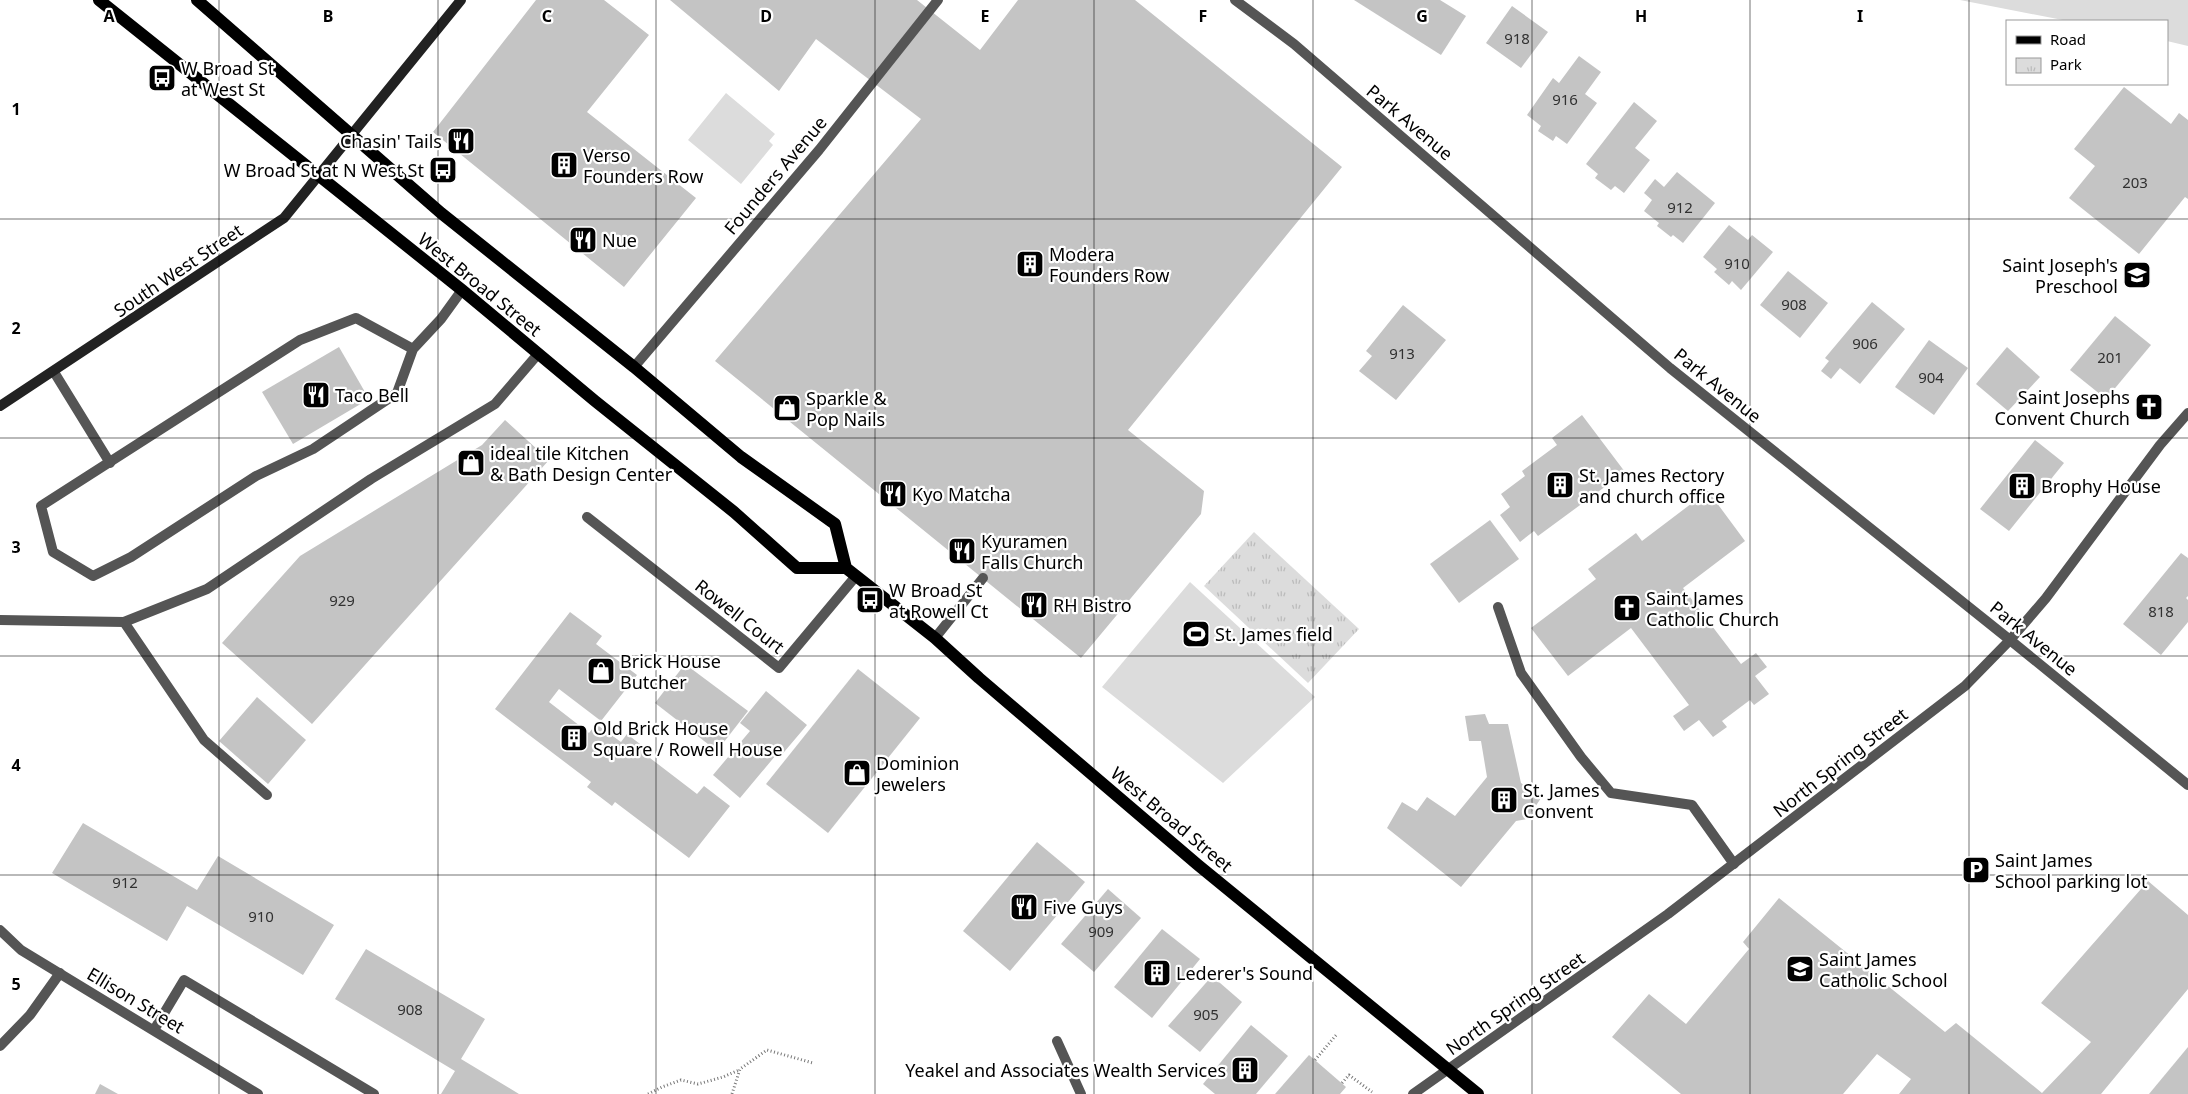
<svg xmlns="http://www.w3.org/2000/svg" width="2188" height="1094" font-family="'Noto Sans',sans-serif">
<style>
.green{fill:#dcdcdc}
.park{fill:url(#park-tufts)}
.building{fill:#c4c4c4}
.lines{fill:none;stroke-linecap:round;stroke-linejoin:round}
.path{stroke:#777;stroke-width:3;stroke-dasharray:1 2.5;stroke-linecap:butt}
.lane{stroke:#555;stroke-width:10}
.street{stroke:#555;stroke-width:10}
.secondary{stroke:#222;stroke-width:10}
.primary{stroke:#000;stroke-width:12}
.grid{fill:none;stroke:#000;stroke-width:1;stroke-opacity:0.55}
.labels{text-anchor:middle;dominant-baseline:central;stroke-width:4.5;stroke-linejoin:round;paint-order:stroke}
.number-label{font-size:15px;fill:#313131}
.poi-label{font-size:18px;fill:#000;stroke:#fff;text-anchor:start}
.street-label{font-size:18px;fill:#000;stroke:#fff}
.grid-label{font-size:16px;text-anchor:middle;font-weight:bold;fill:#000;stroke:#fff;stroke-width:4.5;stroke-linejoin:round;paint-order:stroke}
</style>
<defs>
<pattern id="park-tufts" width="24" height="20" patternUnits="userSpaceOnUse" patternTransform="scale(1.25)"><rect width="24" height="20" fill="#dcdcdc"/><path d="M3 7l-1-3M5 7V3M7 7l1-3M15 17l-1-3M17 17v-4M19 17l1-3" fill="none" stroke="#bbb"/></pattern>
</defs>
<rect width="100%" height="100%" fill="#fff"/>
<g class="green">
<polygon points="1960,0 2188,0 2188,46 2167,41 2167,21 2068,21"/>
<polygon points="726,93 775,134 769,141 773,145 741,184 688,140"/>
<polygon points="1190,582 1315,697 1223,783 1102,687"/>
</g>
<polygon class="park" points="1254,532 1359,629 1308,683 1204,586"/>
<g class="building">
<polygon points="536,0 604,0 649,35 587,112 696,198 624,287 433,132"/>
<polygon points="670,0 917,0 980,50 1018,0 1135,0 1342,167 1128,430 1204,491 1201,514 1081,658 715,361 921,119 816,39 779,91"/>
<polygon points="1354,0 1440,0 1466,16 1441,55"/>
<polygon points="1512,6 1548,32 1521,68 1486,43"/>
<polygon points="1579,56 1601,72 1585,94 1597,103 1567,144 1556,136 1553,141 1538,131 1541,126 1527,115 1553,78 1559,83"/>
<polygon points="2124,87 2171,124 2179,113 2188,120 2188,199 2185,197 2139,254 2069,198 2095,166 2074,149"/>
<polygon points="1634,102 1657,121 1635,148 1650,160 1624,193 1615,186 1611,190 1595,178 1598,174 1586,164"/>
<polygon points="1677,172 1715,203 1683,243 1673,235 1671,237 1657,226 1659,223 1644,211 1652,200 1644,193 1655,179 1664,187"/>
<polygon points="1729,225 1748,240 1752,235 1773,252 1741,290 1732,281 1729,285 1714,272 1717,269 1703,257"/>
<polygon points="1788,271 1828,303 1800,338 1760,305"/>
<polygon points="1872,302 1905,329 1860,384 1840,368 1831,379 1821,371 1829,361 1825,358"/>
<polygon points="1403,305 1446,340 1396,400 1359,371 1372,356 1366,351"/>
<polygon points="2115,316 2151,345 2106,399 2070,370"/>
<polygon points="1929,340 1968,368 1934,415 1895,387"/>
<polygon points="339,347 369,399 293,444 262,392"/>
<polygon points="2007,347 2040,377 2008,411 1976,384"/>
<polygon points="1582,415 1625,472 1538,536 1534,531 1520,542 1500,515 1510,507 1501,494 1525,476 1522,471 1557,445 1552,438"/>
<polygon points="505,420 549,460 312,724 222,643 300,556 482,445"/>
<polygon points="2035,440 2064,463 2009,531 1980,509"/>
<polygon points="1708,491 1745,541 1683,588 1741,664 1756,653 1767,667 1755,676 1769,694 1754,705 1750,700 1722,721 1727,727 1713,737 1699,720 1684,731 1673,716 1689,705 1631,628 1568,676 1531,628 1596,579 1588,569 1636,533 1642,541"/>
<polygon points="1490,520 1519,559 1459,603 1430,564"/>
<polygon points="2181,553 2188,558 2188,596 2186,598 2188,600 2188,622 2161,655 2123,624"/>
<polygon points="570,612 602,636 596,644 637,675 601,721 559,689 549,702 589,733 596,724 621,742 627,734 653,754 650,758 697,794 704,786 730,806 689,858 615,802 612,806 587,787 591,782 495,709"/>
<polygon points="685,664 748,711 717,751 655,703"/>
<polygon points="858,669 920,718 828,833 766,784"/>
<polygon points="766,691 807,725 779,758 776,755 740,798 713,775 750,731 740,723"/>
<polygon points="257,697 306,740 268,784 219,741"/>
<polygon points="1485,714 1489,724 1508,724 1521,783 1541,798 1527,819 1516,821 1461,887 1387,828 1402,802 1417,811 1427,797 1455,816 1487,777 1481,741 1469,741 1465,716"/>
<polygon points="83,823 197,890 218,856 334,925 303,975 187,906 167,941 52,873"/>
<polygon points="1037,842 1085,882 1010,971 963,931"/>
<polygon points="2148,881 2188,915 2188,989 2101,1094 1899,1094 1911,1079 1877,1054 1843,1094 1681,1094 1612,1037 1649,994 1686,1024 1749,949 1743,942 1779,898 1945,1032 1956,1023 2042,1093 2091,1042 2041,1003"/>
<polygon points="1108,889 1141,918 1094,972 1061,944"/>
<polygon points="1162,929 1200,959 1152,1018 1114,987"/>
<polygon points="366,949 485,1019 461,1059 519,1094 441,1094 455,1071 335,999"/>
<polygon points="1212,976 1242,1002 1200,1052 1168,1026"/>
<polygon points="1251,1025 1288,1056 1256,1094 1215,1094 1203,1084"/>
<polygon points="2188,1047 2188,1094 2149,1094"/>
<polygon points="1309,1055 1346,1087 1340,1094 1275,1094"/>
<polygon points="100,1084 118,1094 95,1094"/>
</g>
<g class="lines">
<g class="path">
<polyline points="1315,1060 1337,1034"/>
<polyline points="1342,1083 1349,1075 1372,1092"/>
<polyline points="648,1094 662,1087 681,1080 698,1084 723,1077 739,1070"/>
<polyline points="732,1094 740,1069 767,1050 813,1063"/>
</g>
<g class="lane">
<polyline points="413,349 397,393 313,449 256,476 131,557 93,576 53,552 41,506 300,340 356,318 413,349 441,319 462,290"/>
<polyline points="634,367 819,150 938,0"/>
<polyline points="54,372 110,463"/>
<polyline points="587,517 779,668 856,576"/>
<polyline points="1498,607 1521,673 1581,757 1611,793 1692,805 1734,864"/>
<polyline points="0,620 124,622 207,589 371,479 495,404 538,354"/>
<polyline points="124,622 204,740 267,795"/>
<polyline points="935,638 983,578"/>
<polyline points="154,1030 184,980 374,1094"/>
<polyline points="1057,1041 1081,1094"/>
</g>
<g class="street">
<polyline points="1235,0 1294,44 1670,368 2010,640 2188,785"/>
<polyline points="0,930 21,950 258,1094"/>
<polyline points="0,1046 30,1015 60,973"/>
<polyline points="1413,1094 1668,914 1965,686 2010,640 2046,598 2160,445 2188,413"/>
</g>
<polyline class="secondary" points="0,406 284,218 461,0"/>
<g class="primary">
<polyline points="99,0 462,290 595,401 734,512 797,568 846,568"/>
<polyline points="197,0 441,213 634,367 741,457 835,524 846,568 935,638 979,678 1198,865 1478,1094"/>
</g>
</g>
<path class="grid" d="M219,0V1094M438,0V1094M656,0V1094M875,0V1094M1094,0V1094M1313,0V1094M1532,0V1094M1750,0V1094M1969,0V1094M0,219H2188M0,438H2188M0,656H2188M0,875H2188"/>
<defs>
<symbol id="bus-square" viewBox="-11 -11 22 22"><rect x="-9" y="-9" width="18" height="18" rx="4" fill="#000" stroke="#fff"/><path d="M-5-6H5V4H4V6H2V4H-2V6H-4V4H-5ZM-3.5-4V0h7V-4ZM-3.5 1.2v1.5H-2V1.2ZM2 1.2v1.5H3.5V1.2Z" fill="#fff"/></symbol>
<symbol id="restaurant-square" viewBox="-11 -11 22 22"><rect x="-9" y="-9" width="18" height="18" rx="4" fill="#000" stroke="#fff"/><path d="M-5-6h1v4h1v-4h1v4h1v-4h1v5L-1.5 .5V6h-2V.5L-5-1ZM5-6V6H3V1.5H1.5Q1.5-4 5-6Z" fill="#fff"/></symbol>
<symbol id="building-square" viewBox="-11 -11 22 22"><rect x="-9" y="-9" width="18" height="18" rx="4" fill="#000" stroke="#fff"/><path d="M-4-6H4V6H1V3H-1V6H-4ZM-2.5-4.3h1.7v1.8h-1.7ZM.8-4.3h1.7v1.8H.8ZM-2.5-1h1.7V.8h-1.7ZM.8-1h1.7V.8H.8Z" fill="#fff"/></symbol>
<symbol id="school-square" viewBox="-11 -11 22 22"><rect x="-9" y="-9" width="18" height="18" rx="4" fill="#000" stroke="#fff"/><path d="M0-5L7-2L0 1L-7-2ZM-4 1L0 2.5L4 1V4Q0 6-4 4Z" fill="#fff"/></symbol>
<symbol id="church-square" viewBox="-11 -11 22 22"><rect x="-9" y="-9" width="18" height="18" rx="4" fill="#000" stroke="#fff"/><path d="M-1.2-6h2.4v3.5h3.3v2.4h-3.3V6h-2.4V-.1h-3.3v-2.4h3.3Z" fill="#fff"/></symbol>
<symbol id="shop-square" viewBox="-11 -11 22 22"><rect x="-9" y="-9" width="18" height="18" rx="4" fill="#000" stroke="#fff"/><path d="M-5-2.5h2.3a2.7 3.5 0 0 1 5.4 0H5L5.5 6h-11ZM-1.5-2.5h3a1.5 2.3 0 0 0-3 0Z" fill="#fff"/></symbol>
<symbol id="stadium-square" viewBox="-11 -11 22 22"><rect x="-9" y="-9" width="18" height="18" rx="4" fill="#000" stroke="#fff"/><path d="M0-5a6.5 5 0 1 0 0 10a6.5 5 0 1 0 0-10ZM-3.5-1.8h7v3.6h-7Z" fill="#fff"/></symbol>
<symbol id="parking-square" viewBox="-11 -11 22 22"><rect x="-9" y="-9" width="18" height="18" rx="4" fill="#000" stroke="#fff"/><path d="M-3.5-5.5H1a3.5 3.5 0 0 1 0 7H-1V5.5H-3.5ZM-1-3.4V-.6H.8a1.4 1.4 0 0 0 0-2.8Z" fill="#fff"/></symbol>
</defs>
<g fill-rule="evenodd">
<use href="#bus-square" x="146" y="62" width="32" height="32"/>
<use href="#restaurant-square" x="445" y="125" width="32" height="32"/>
<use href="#building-square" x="548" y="149" width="32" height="32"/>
<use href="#bus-square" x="427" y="154" width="32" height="32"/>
<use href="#restaurant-square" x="567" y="224" width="32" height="32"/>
<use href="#building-square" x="1014" y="248" width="32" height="32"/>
<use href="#school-square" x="2121" y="259" width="32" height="32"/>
<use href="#restaurant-square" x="300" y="379" width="32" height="32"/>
<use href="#church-square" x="2133" y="391" width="32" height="32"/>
<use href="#shop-square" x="771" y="392" width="32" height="32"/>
<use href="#shop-square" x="455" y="447" width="32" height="32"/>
<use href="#building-square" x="1544" y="469" width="32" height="32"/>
<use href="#building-square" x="2006" y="470" width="32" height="32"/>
<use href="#restaurant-square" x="877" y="478" width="32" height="32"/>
<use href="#restaurant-square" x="946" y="535" width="32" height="32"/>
<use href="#bus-square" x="854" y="584" width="32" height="32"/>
<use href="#restaurant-square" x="1018" y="589" width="32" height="32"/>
<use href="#church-square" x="1611" y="592" width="32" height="32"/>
<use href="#stadium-square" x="1180" y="618" width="32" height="32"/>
<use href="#shop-square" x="585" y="655" width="32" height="32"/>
<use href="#building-square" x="558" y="722" width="32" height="32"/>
<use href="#shop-square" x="841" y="757" width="32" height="32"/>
<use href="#building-square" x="1488" y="784" width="32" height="32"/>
<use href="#parking-square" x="1960" y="854" width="32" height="32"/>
<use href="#restaurant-square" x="1008" y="891" width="32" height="32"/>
<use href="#school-square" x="1784" y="953" width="32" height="32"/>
<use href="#building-square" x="1141" y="957" width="32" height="32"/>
<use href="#building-square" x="1229" y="1054" width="32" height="32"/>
</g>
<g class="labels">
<g class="number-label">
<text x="1517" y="38">918</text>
<text x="1565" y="99">916</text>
<text x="2135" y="182">203</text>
<text x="1680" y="207">912</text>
<text x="1737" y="263">910</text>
<text x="1794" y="304">908</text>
<text x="1865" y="343">906</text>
<text x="1402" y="353">913</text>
<text x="2110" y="357">201</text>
<text x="1931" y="377">904</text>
<text x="342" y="600">929</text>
<text x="2161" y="611">818</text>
<text x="125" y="882">912</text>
<text x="261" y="916">910</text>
<text x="1101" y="931">909</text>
<text x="410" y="1009">908</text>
<text x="1206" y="1014">905</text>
</g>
<g class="poi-label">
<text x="181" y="68">W Broad St<tspan x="181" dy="21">at West St</tspan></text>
<text x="442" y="141" text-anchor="end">Chasin' Tails</text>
<text x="583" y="155">Verso<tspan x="583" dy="21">Founders Row</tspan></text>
<text x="424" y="170" text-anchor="end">W Broad St at N West St</text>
<text x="602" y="240">Nue</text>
<text x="1049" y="254">Modera<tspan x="1049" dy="21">Founders Row</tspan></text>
<text x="2118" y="265" text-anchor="end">Saint Joseph's<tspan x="2118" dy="21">Preschool</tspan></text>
<text x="335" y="395">Taco Bell</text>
<text x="2130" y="397" text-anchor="end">Saint Josephs<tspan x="2130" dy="21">Convent Church</tspan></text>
<text x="806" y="398">Sparkle &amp;<tspan x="806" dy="21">Pop Nails</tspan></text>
<text x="490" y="453">ideal tile Kitchen<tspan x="490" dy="21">&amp; Bath Design Center</tspan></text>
<text x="1579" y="475">St. James Rectory<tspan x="1579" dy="21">and church office</tspan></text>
<text x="2041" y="486">Brophy House</text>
<text x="912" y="494">Kyo Matcha</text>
<text x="981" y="541">Kyuramen<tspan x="981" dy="21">Falls Church</tspan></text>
<text x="889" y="590">W Broad St<tspan x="889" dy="21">at Rowell Ct</tspan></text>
<text x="1646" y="598">Saint James<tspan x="1646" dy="21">Catholic Church</tspan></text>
<text x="1053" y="605">RH Bistro</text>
<text x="1215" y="634">St. James field</text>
<text x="620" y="661">Brick House<tspan x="620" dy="21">Butcher</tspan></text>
<text x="593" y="728">Old Brick House<tspan x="593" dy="21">Square / Rowell House</tspan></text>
<text x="876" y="763">Dominion<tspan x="876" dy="21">Jewelers</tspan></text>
<text x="1523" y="790">St. James<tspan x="1523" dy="21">Convent</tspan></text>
<text x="1995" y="860">Saint James<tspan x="1995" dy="21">School parking lot</tspan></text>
<text x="1043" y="907">Five Guys</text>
<text x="1819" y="959">Saint James<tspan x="1819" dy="21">Catholic School</tspan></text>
<text x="1176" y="973">Lederer's Sound</text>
<text x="1226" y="1070" text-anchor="end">Yeakel and Associates Wealth Services</text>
</g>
<g class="street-label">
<text transform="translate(1410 122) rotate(40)">Park Avenue</text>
<text transform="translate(775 175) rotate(-50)">Founders Avenue</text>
<text transform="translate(178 270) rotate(-34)">South West Street</text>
<text transform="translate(480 284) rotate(39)">West Broad Street</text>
<text transform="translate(1718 385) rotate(39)">Park Avenue</text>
<text transform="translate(740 616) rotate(38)">Rowell Court</text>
<text transform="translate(2034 638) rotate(39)">Park Avenue</text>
<text transform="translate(1840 762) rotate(-38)">North Spring Street</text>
<text transform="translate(1172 819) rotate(40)">West Broad Street</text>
<text transform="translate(136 1000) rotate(31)">Ellison Street</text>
<text transform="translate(1515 1003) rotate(-35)">North Spring Street</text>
</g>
</g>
<g class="grid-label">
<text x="109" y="22">A</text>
<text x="328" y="22">B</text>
<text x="547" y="22">C</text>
<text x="766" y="22">D</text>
<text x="985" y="22">E</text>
<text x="1203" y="22">F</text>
<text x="1422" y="22">G</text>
<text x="1641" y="22">H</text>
<text x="1860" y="22">I</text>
<text x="16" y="115">1</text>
<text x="16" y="334">2</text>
<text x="16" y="553">3</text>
<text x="16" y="771">4</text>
<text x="16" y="990">5</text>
</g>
<rect x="2006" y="20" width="162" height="65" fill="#ffffff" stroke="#999999"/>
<rect x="2016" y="36" width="25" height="8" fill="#000000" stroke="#999999"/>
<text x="2050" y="45" font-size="15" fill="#000000">Road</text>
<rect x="2016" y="58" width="25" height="15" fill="url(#park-tufts)" stroke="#999999"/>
<text x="2050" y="70" font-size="15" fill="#000000">Park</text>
</svg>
